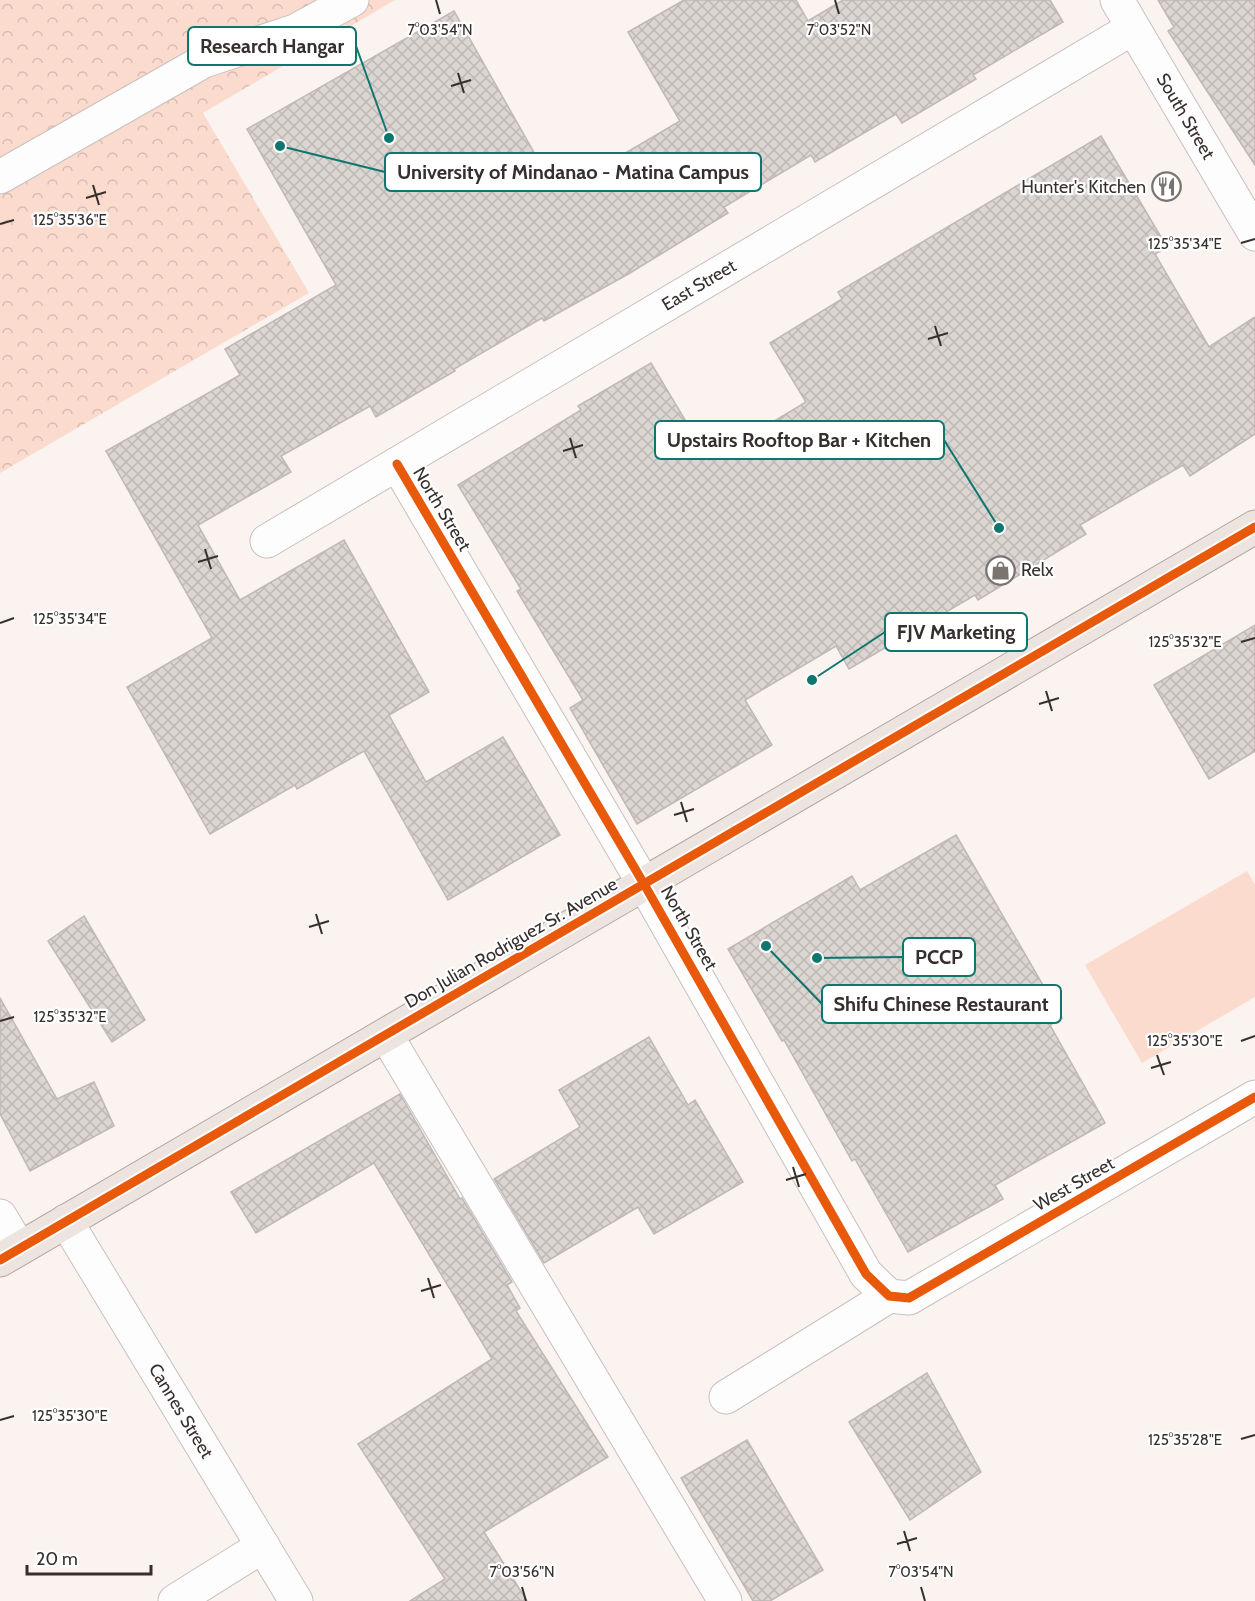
<svg xmlns="http://www.w3.org/2000/svg" width="1255" height="1601" font-family="Cabin,sans-serif">
<style>
.forest{fill:url(#forest-crowns)}
.pitch{fill:#fbdbce}
.building{fill:url(#building-cross-hatch);stroke:#beb8b6;stroke-width:1.5}
.lines{fill:none;stroke-linecap:round;stroke-linejoin:round}
.minor-casing{stroke:#c7c1be;stroke-width:35}
.major-casing{stroke:#b7a49c;stroke-width:35}
.minor{stroke:#fefdfd;stroke-width:33}
.major{stroke:#ede4df;stroke-width:33}
.cycleway-casing{stroke:#fff;stroke-width:13}
.cycleway{stroke:#e8590c;stroke-width:9}
.ticks{fill:none;stroke:#352f2d;stroke-width:2}
.labels{text-anchor:middle;dominant-baseline:central;stroke-width:4.5;stroke-linejoin:round;paint-order:stroke}
.street-label{font-size:18px;fill:#352f2d;stroke:#fff}
.poi-label{font-size:18px;fill:#352f2d;stroke:#fff;text-anchor:end}
.ticks-label{font-size:15px;text-anchor:middle;fill:#352f2d;stroke:#fff;stroke-width:4.5;stroke-linejoin:round;paint-order:stroke}
.leader{fill:none;stroke:#0f766e;stroke-width:2}
.callout-dot{fill:#0f766e;stroke:#fff;stroke-width:2}
.callout{fill:#fff;stroke:#0f766e;stroke-width:2}
.callout-label{font-size:20px;text-anchor:middle;font-weight:bold;fill:#352f2d}
</style>
<defs>
<pattern id="forest-crowns" width="20" height="18" patternUnits="userSpaceOnUse" patternTransform="scale(1.5)"><rect width="20" height="18" fill="#fbdbce"/><path d="M2 6a3 3 0 1 1 6 0M12 15a3 3 0 1 1 6 0" fill="none" stroke="#d8bcb1"/></pattern>
<pattern id="building-cross-hatch" width="8" height="8" patternUnits="userSpaceOnUse" patternTransform="scale(1.5)"><rect width="8" height="8" fill="#dcd6d3"/><path d="M0 0l8 8M0 8l8-8" fill="none" stroke="#bdb8b5"/></pattern>
</defs>
<rect width="100%" height="100%" fill="#faf3f0"/>
<polygon class="forest" points="0,0 395,0 203,113 309,293 0,473"/>
<polygon class="pitch" points="1247,871 1255,885 1255,997 1142,1063 1085,965"/>
<g class="building">
<polygon points="684,0 796,0 808,21 843,0 1050,0 1063,22 973,75 976,79 902,123 896,114 815,162 811,155 724,207 728,213 630,273 544,321 542,318 454,369 455,371 376,417 370,406 281,456 291,472 198,525 240,600 344,540 429,692 389,715 426,782 503,737 560,835 448,900 364,751 297,789 295,785 210,834 127,687 212,638 106,451 240,375 225,349 336,285 247,129 454,11 544,170 565,158 578,181 680,121 628,32"/>
<polygon points="1158,0 1255,0 1255,165 1168,31 1174,27"/>
<polygon points="1101,136 1167,247 1155,254 1209,347 1255,317 1255,434 1190,476 1183,465 1080,525 1086,534 978,600 975,595 849,669 836,646 745,700 772,745 637,824 570,708 583,700 517,591 521,589 458,485 581,410 578,406 651,363 709,460 806,402 770,343 842,299 838,292"/>
<polygon points="1255,625 1255,751 1209,779 1154,685"/>
<polygon points="956,835 1062,1018 1050,1025 1105,1123 995,1185 1003,1199 908,1252 855,1159 852,1161 784,1040 782,1041 728,949 852,876 860,890"/>
<polygon points="84,916 145,1020 112,1042 48,941"/>
<polygon points="0,998 57,1099 94,1082 114,1126 30,1171 0,1114"/>
<polygon points="649,1037 688,1105 695,1100 743,1182 654,1234 638,1207 544,1263 494,1179 580,1127 559,1090"/>
<polygon points="400,1094 460,1199 462,1198 512,1282 507,1285 520,1308 516,1311 608,1457 484,1532 527,1601 410,1601 445,1579 358,1444 492,1359 374,1163 256,1233 231,1192"/>
<polygon points="927,1373 981,1472 910,1520 849,1422"/>
<polygon points="747,1440 823,1570 770,1601 753,1601 681,1478"/>
</g>
<g class="lines">
<defs>
<g id="minor">
<path id="s1" d="M1117,0L1255,234"/>
<polyline points="0,177 204,61 295,31 352,0"/>
<polyline points="397,464 644,884 866,1274 889,1296 909,1298 1255,1097"/>
<path id="s2" d="M267,541L1133,28"/>
<polyline points="386,1035 725,1601"/>
<polyline points="0,1216 19,1248"/>
<path id="s3" d="M66,1221L296,1601"/>
<polyline points="726,1397 889,1296"/>
<polyline points="175,1601 263,1546"/>
</g>
<polyline id="major" points="0,1260 1255,527"/>
</defs>
<use href="#minor" class="minor-casing"/>
<use href="#major" class="major-casing"/>
<use href="#minor" class="minor"/>
<use href="#major" class="major"/>
<defs>
<g id="cycleway">
<polyline points="397,464 644,884 866,1274 889,1296 909,1298 1255,1097"/>
<polyline points="0,1260 1255,527"/>
</g>
</defs>
<use href="#cycleway" class="cycleway-casing"/>
<use href="#cycleway" class="cycleway"/>
</g>
<path class="ticks" d="M436,0L440,14M835,0L839,14M458,73L464,93M451,86L471,80M93,185L99,205M86,198L106,192M0,224L14,220M1241,243L1255,239M935,326L941,346M928,339L948,333M570,438L576,458M563,451L583,445M205,549L211,569M198,562L218,556M0,623L14,618M1241,642L1255,638M1046,691L1052,711M1039,704L1059,698M681,802L687,822M674,815L694,809M316,914L322,934M309,927L329,921M0,1021L14,1017M1241,1041L1255,1036M1157,1055L1164,1075M1151,1068L1171,1062M793,1167L799,1187M786,1180L806,1174M428,1278L434,1298M421,1291L441,1285M0,1420L14,1416M1241,1439L1255,1435M904,1531L910,1551M897,1544L917,1538M522,1587L526,1601M921,1587L925,1601"/>
<defs>
<symbol id="restaurant-ring" viewBox="-11 -11 22 22"><circle r="9.5" fill="#fff" stroke="#7a7471" stroke-width="1.5"/><path d="M-5-6h1v4h1v-4h1v4h1v-4h1v5L-1.5 .5V6h-2V.5L-5-1ZM5-6V6H3V1.5H1.5Q1.5-4 5-6Z" fill="#7a7471"/></symbol>
<symbol id="shop-ring" viewBox="-11 -11 22 22"><circle r="9.5" fill="#fff" stroke="#7a7471" stroke-width="1.5"/><path d="M-5-2.5h2.3a2.7 3.5 0 0 1 5.4 0H5L5.5 6h-11ZM-1.5-2.5h3a1.5 2.3 0 0 0-3 0Z" fill="#7a7471"/></symbol>
</defs>
<g fill-rule="evenodd">
<use href="#restaurant-ring" x="1150" y="170" width="33" height="33"/>
<use href="#shop-ring" x="984" y="554" width="33" height="33"/>
</g>
<g class="labels">
<g class="street-label">
<text stroke="none"><textPath href="#s1" startOffset="135">South Street</textPath></text>
<text stroke="none"><textPath href="#s2" startOffset="502">East Street</textPath></text>
<text transform="translate(442 509) rotate(59)">North Street</text>
<text transform="translate(689 928) rotate(60)">North Street</text>
<text transform="translate(511 943) rotate(-30)">Don Julian Rodriguez Sr. Avenue</text>
<text transform="translate(1074 1184) rotate(-30)">West Street</text>
<text stroke="none"><textPath href="#s3" startOffset="222">Cannes Street</textPath></text>
</g>
<g class="poi-label">
<text x="1146" y="187">Hunter's Kitchen</text>
<text x="1021" y="570" text-anchor="start">Relx</text>
</g>
</g>
<g class="ticks-label">
<text x="440" y="35">7°03'54"N</text>
<text x="839" y="35">7°03'52"N</text>
<text x="70" y="225">125°35'36"E</text>
<text x="1185" y="249">125°35'34"E</text>
<text x="70" y="624">125°35'34"E</text>
<text x="1185" y="647">125°35'32"E</text>
<text x="70" y="1022">125°35'32"E</text>
<text x="1185" y="1046">125°35'30"E</text>
<text x="70" y="1421">125°35'30"E</text>
<text x="1185" y="1445">125°35'28"E</text>
<text x="522" y="1577">7°03'56"N</text>
<text x="921" y="1577">7°03'54"N</text>
</g>
<path class="leader" d="M389 138L356 46M280 146L385 172M999 528L944 440M812 680L885 632M817 958L903 957M766 946L822 1004"/>
<g class="callout-dot">
<circle cx="389" cy="138" r="6"/>
<circle cx="280" cy="146" r="6"/>
<circle cx="999" cy="528" r="6"/>
<circle cx="812" cy="680" r="6"/>
<circle cx="817" cy="958" r="6"/>
<circle cx="766" cy="946" r="6"/>
</g>
<g class="callout">
<rect x="188" y="27" width="168" height="38" rx="6"/>
<rect x="385" y="153" width="376" height="38" rx="6"/>
<rect x="655" y="421" width="289" height="38" rx="6"/>
<rect x="885" y="613" width="142" height="38" rx="6"/>
<rect x="903" y="938" width="72" height="38" rx="6"/>
<rect x="822" y="985" width="239" height="38" rx="6"/>
</g>
<g class="callout-label">
<text x="272" y="53">Research Hangar</text>
<text x="573" y="179">University of Mindanao - Matina Campus</text>
<text x="799" y="447">Upstairs Rooftop Bar + Kitchen</text>
<text x="956" y="639">FJV Marketing</text>
<text x="939" y="964">PCCP</text>
<text x="941" y="1011">Shifu Chinese Restaurant</text>
</g>
<path d="M27 1565v9h124v-9" fill="none" stroke="#352f2d" stroke-width="3"/>
<text x="36" y="1565" font-size="18" fill="#352f2d" stroke="#ffffff" stroke-width="4.5" paint-order="stroke">20 m</text>
</svg>
